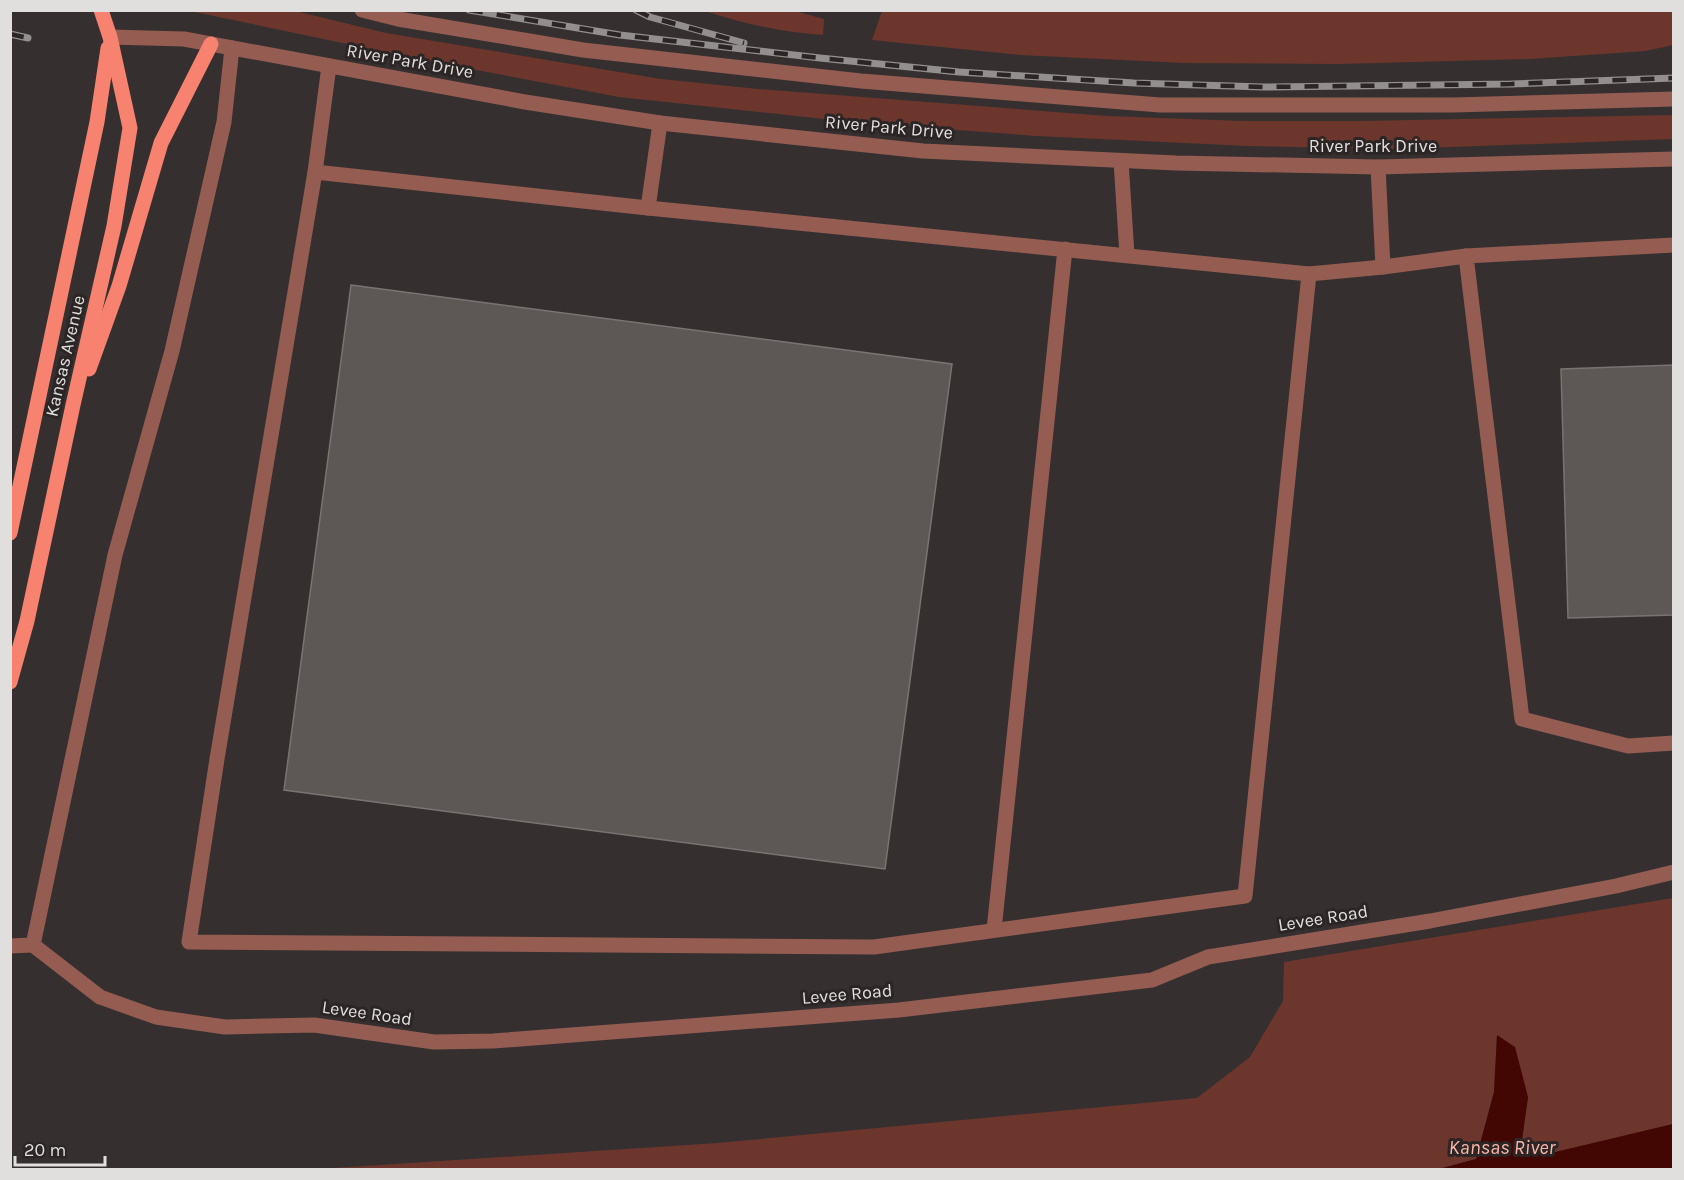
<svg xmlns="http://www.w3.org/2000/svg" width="1684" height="1180" font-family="Karla,sans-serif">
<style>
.green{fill:#6d362d}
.water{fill:#420603}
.building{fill:#5d5756;stroke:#797473;stroke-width:1.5}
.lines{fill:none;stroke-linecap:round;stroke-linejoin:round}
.minor{stroke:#955c52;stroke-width:15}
.major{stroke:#f78270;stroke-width:15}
.rail-casing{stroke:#938f8e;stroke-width:7}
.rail{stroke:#2b2625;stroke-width:4.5;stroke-dasharray:14;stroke-linecap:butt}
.labels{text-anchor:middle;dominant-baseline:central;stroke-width:6;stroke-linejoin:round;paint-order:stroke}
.street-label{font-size:18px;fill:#e1dede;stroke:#2b2625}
.water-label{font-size:20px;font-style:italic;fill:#fbb4a7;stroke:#2b2625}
</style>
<rect width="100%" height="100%" fill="#35302f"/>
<g class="green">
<polygon points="190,11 295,11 386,33 661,79 758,89 1107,116 1243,121 1361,121 1673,115 1673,139 1397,149 1248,146 1037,136 852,122 619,97 429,61"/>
<path d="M705,11H795L824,19L823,35C780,32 745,24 705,11Z"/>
<polygon points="882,11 1673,10 1674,45 1645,51 1530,59 1339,64 1184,63 1020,55 872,40"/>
<polygon points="1673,898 1673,1124 1543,1155 1522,1140 1528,1097 1497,1036 1494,1092 1476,1159 1439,1169 303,1170 718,1143 1197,1098 1250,1057 1283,1001 1284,962"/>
</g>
<polygon class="water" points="1497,1035 1515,1047 1528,1097 1522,1140 1543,1155 1673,1124 1673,1169 1439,1169 1476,1159 1494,1092"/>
<g class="building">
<polygon points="351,285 952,364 885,869 284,790"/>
<polygon points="1674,365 1674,615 1568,618 1561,369"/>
</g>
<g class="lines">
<g class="minor">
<polyline points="362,10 398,19 583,50 861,81 1160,105 1453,105 1674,99"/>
<polyline points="110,37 184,39 525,102 660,123 923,151 1176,163 1378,167 1674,159"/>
<polyline points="329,66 315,172 217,759 189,942 874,947 1245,896 1309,274"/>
<polyline points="1121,161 1127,255"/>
<polyline points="315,172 648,208 1309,274 1383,267 1378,167"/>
<polyline points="648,208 660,123"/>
<polyline points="1674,245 1466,256 1522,719 1628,746 1674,743"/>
<polyline points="1383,267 1466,256"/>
<polyline points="994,930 1065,249"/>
<polyline points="33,945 100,997 156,1017 225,1027 314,1025 434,1042 493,1041 899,1010 1152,980 1208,957 1430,921 1616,886 1674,872"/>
<polyline points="33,945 115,555 172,351 224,122 232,48"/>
<polyline points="10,946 33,945"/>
</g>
<g class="major">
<polyline points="89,369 119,286 161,143 211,44"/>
<polyline points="10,533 97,122 108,48"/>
<polyline points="10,682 27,621 73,405 114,226 130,128 110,37 101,10"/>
</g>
<defs>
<g id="rail">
<polyline points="469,10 620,35 820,58 959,72 1134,83 1263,87 1511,84 1674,78"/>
<polyline points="636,10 650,17 744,43"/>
<polyline points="10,34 28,38"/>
</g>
</defs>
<use href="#rail" class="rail-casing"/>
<use href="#rail" class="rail"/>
</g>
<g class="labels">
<g class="street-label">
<text transform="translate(410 61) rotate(10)">River Park Drive</text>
<text transform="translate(889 127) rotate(5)">River Park Drive</text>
<text x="1373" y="146">River Park Drive</text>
<text transform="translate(65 356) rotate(-77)">Kansas Avenue</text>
<text transform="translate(1323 918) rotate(-9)">Levee Road</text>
<text transform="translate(847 994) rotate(-5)">Levee Road</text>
<text transform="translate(367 1013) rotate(8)">Levee Road</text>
</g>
<g class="water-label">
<text x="1502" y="1147">Kansas River</text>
</g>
</g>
<rect width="1684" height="1180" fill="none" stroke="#e1dede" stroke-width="24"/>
<path d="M15 1156v9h90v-9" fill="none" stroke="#e1dede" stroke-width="3"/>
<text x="24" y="1156" font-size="18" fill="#e1dede" stroke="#2b2625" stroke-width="4.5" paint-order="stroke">20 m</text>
</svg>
